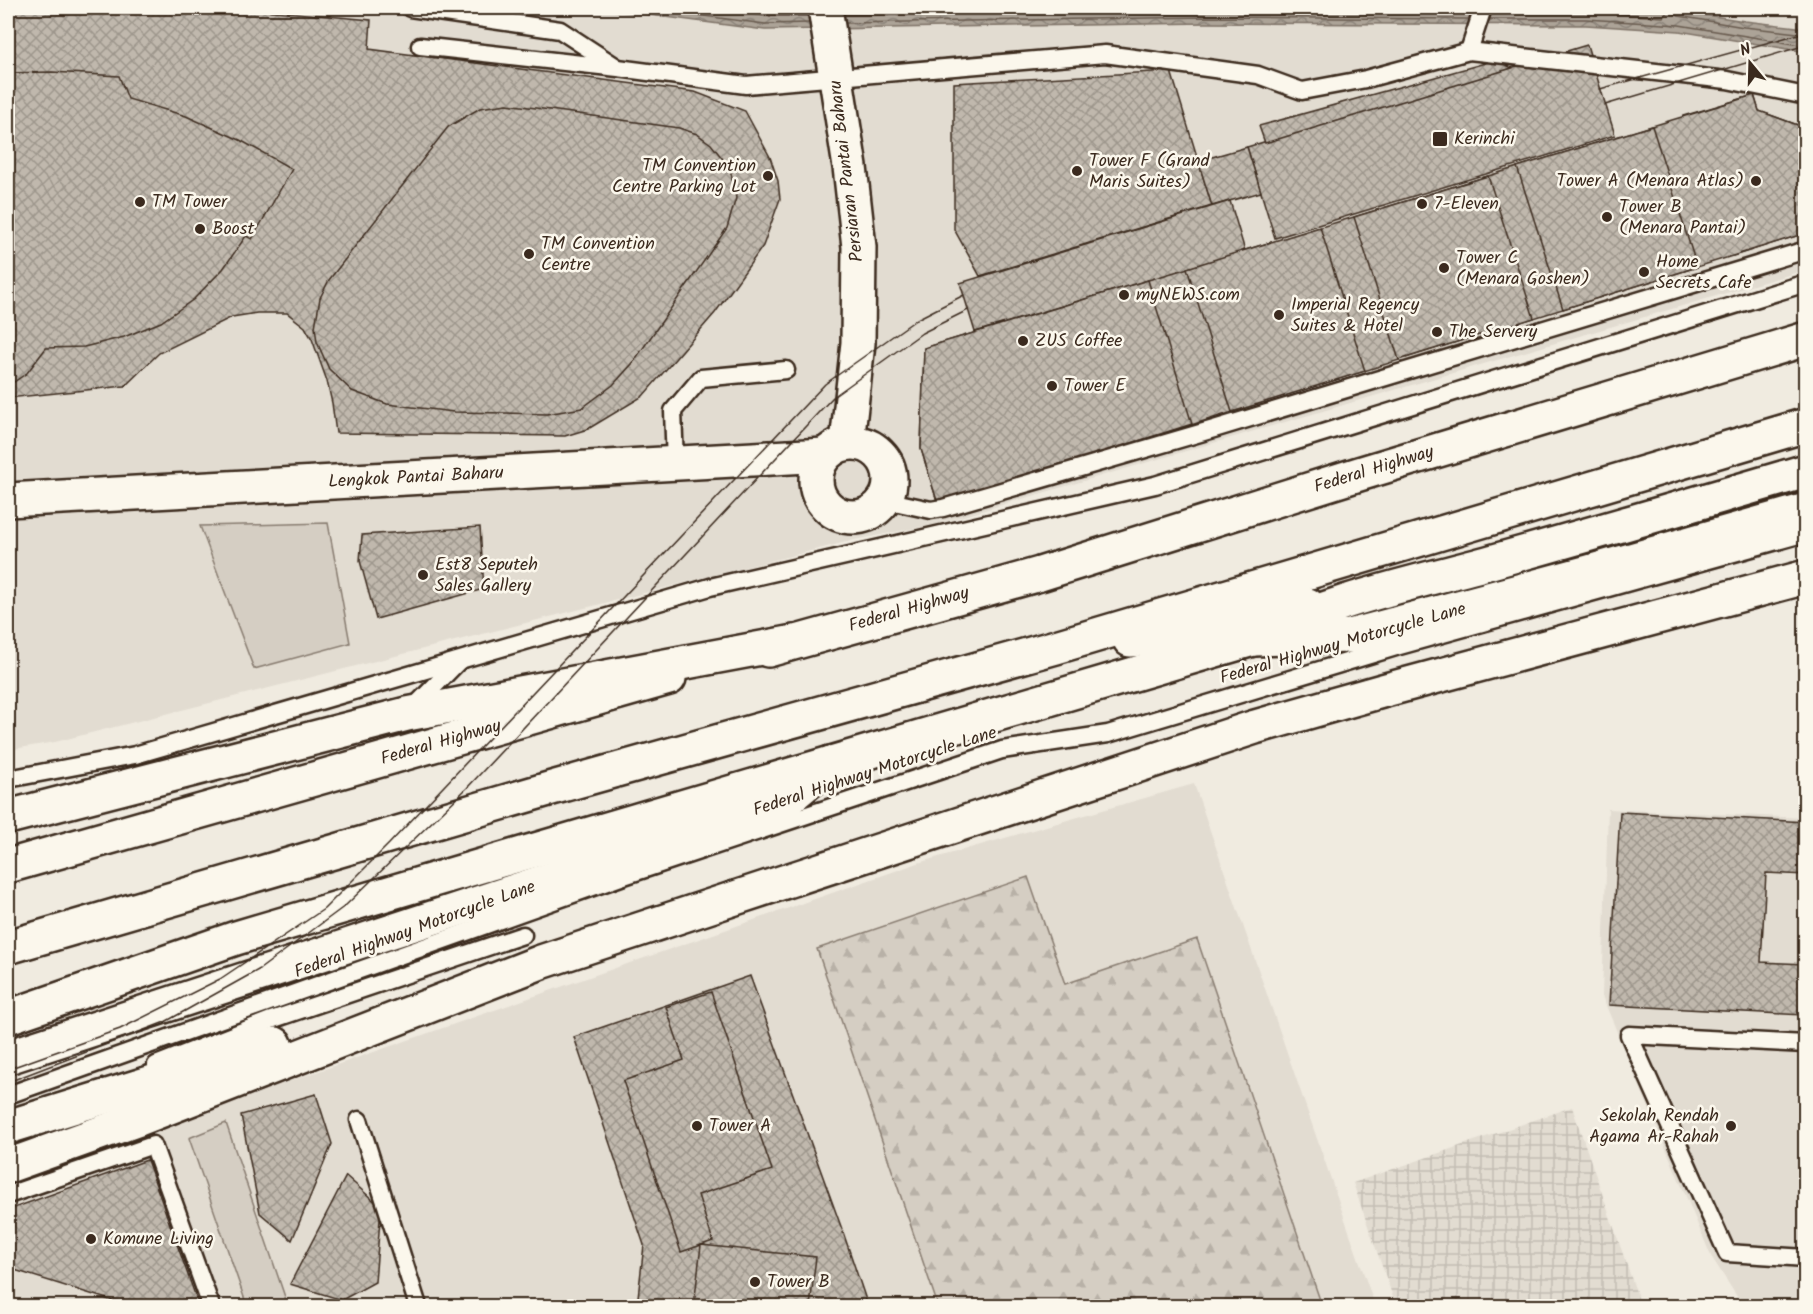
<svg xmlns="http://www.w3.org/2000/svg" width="1813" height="1314" font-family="Kalam,sans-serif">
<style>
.built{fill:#e2dcd1}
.industrial{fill:url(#industrial-grid)}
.grass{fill:#d5cec3;stroke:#887c70;stroke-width:1.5}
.forest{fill:url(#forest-firs);stroke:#887c70;stroke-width:1.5}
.water{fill:url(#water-waves);stroke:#7f7367;stroke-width:1.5}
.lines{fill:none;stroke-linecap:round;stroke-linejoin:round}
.shore{stroke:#685a4e;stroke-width:1.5}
.building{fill:url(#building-cross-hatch);stroke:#3b2a1e;stroke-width:1.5}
.service-casing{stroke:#3b2a1e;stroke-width:21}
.minor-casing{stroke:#3b2a1e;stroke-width:38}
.tertiary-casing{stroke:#3b2a1e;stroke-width:38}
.trunk-casing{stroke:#3b2a1e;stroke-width:38}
.motorway-casing{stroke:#3b2a1e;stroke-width:38}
.service{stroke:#fbf7ec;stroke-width:16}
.minor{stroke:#fbf7ec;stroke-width:33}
.tertiary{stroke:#fbf7ec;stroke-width:33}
.trunk{stroke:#fbf7ec;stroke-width:33}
.motorway{stroke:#fbf7ec;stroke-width:33}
.tram{stroke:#3b2a1e;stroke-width:1.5}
.poi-dot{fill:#3b2a1e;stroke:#fbf7ec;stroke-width:2}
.labels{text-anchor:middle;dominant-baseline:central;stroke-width:5;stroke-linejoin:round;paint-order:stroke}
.poi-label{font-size:18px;fill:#3b2a1e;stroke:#fbf7ec;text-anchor:start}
.street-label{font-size:18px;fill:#3b2a1e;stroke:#fbf7ec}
</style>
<defs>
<pattern id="industrial-grid" width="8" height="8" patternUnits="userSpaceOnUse" patternTransform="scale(1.5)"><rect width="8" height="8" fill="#e2dcd1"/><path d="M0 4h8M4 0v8" fill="none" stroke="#c3bdb3"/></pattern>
<pattern id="forest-firs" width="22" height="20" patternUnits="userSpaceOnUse" patternTransform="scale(1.5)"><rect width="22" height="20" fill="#d5cec3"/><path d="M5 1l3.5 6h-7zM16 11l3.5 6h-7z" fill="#b8b1a7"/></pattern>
<pattern id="water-waves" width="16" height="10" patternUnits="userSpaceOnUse" patternTransform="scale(1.5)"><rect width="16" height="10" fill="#aca397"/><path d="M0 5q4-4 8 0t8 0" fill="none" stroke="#8d857b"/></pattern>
<pattern id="building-cross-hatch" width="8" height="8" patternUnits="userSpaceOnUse" patternTransform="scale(1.5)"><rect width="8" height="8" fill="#c0b8ad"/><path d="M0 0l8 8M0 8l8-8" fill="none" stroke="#9d968c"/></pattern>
</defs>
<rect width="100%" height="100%" fill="#f0ebe0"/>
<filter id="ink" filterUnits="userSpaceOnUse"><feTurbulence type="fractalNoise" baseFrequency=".0167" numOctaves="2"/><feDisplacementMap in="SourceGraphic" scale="12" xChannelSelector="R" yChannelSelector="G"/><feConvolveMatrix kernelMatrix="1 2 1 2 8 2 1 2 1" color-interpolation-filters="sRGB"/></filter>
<g filter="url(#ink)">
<g class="built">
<polygon points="8,8 1805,8 1805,270 933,525 854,540 55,742 8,750"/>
<polygon points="1194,784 1375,1306 8,1306 8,1179 921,862"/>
<polygon points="1608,809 1805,818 1805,1306 1743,1306 1711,1256 1602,996"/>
</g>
<polygon class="industrial" points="1572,1107 1641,1306 1396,1306 1353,1183"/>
<g class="grass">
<polygon points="328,523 350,643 254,669 200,526"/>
<polygon points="226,1123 287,1303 347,1306 247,1306 189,1138"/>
</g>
<polygon class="forest" points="1028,877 1065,984 1197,939 1322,1306 938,1306 817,949"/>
<polygon class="water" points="597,8 1662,8 1745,21 1805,28 1806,52 1679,31 1586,25 1206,23 765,30"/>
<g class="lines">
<g class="shore">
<polyline points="643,8 765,24 809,23"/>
<polyline points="700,8 766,16 808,16"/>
<polyline points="1673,8 1674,13 1679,16 1744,27 1806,34"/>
<polyline points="1492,11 1587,12 1663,17 1666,14 1666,8"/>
<polyline points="844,15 1206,10 1472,11"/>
<polyline points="1490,19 1586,19 1679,25 1806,46"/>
<polyline points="846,23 1206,17 1469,19"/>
</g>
</g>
<g class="building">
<polygon points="8,8 241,8 371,20 369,49 695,92 745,111 770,157 778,181 780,199 763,246 715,313 643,396 588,429 565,436 336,433 332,403 327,381 312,339 305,327 287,313 257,313 232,317 159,353 125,386 8,398"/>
<polygon points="1587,45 1615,135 1275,238 1247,147"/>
<polygon points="1496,60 1512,68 1265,143 1259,126"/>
<polygon points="1171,71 1212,206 980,276 954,229 954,83"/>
<polygon points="52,72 119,76 128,99 186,116 240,140 292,169 252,239 246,236 223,269 194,299 161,322 124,337 84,347 46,348 27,373 8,386 8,73"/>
<polygon points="1754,95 1759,111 1806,128 1806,233 1733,256 1683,116"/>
<polygon points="1754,95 1759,111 1806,128 1806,233 938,504 921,449 924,348"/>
<polygon points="507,104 679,128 697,134 711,144 730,168 736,198 727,228 632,364 613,385 582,408 547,414 454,412 387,404 352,391 329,369 317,342 315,327 320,298 329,280 448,127 480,108"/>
<polygon points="1652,126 1697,267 1563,309 1517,167"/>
<polygon points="1247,147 1261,192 1212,206 1198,161"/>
<polygon points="1488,176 1534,318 1399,360 1354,217"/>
<polygon points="1230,201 1245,251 975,332 960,283"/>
<polygon points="1320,227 1365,371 1232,412 1187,268"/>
<polygon points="1148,280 1192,424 938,504 921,449 924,348"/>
<polygon points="480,527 484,589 376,619 360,561 362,535"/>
<polygon points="1620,812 1806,822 1806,875 1766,873 1761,962 1806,964 1803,1015 1609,1005"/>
<polygon points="750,976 843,1232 868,1306 637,1306 644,1245 574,1037"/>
<polygon points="711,992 772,1170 698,1195 713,1241 681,1252 623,1081 684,1060 666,1007"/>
<polygon points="316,1094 332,1144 292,1240 260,1213 241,1115"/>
<polygon points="147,1160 199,1306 129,1306 8,1268 8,1210"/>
<polygon points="346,1176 381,1207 375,1282 342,1300 290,1284"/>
<polygon points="701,1245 816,1257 810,1306 694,1306"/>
</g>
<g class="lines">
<defs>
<g id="service">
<polyline points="410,8 560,30 615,66"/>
<polyline points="420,46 618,68 746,85 1105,54 1258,75 1302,91 1366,79 1469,51 1727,80 1806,96"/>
<polyline points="1469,51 1483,8"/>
<polyline points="675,463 673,411 701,378 786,370"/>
<polyline points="885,500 931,510 943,508 1214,429 1806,250"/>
<polyline points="412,709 459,661"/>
<polyline points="8,779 135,755 710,587 1155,485 1806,283"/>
<polyline points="1806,1044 1629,1035 1727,1253 1806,1258"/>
<polyline points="156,1065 271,1020 523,935"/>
<polyline points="8,1095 621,877 1002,750 1108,734 1396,647 1806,533"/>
<polyline points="359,1120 418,1306"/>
<polyline points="8,1195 153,1145 211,1306"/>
</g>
<g id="minor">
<polyline points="825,8 850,167 859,247 858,343 847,443"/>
<circle cx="853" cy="480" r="37"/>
<polyline points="8,500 825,455"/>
</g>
<polyline id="tertiary" points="8,1057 783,803 831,763"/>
<g id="trunk">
<polyline points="1253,639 1350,636 1589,572 1806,510"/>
<polyline points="1130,640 1185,635 1308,605"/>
<polyline points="768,650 1040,574 1359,474 1806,339"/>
<polyline points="8,866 669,678"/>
<polyline points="8,947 552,788 1056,647 1806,425"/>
</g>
<g id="motorway">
<polyline points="8,817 407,714 794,642"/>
<path d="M8,1017L236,938L1253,639C1327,601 1411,584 1491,562C1596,533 1701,502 1806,471"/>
<polyline points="8,1127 275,1044"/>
<polyline points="8,1166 139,1119 541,962 735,898 1255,727 1382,691 1806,577"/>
</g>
</defs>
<use href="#service" class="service-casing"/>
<use href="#minor" class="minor-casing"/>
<use href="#tertiary" class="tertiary-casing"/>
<use href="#trunk" class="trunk-casing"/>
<use href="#motorway" class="motorway-casing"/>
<use href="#service" class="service"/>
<use href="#minor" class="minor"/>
<use href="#tertiary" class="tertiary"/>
<use href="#trunk" class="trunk"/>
<use href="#motorway" class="motorway"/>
<g class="tram">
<polyline points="1600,89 1806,32"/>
<polyline points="1605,105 1806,45"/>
<polyline points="8,1069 120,1029 220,979 324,909 389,844 825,384 917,319 964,295"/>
<polyline points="8,1082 165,1022 260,969 345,906 467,788 833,397 922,333 968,310"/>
</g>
</g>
</g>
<g class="poi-dot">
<rect x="1432" y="131" width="16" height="16" rx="3"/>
<circle cx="1077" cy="171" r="6"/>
<circle cx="768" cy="176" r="6"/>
<circle cx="1756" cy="181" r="6"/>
<circle cx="140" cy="202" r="6"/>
<circle cx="1422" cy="204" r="6"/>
<circle cx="1607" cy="217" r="6"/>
<circle cx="200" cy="229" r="6"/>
<circle cx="529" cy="254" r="6"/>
<circle cx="1444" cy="268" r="6"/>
<circle cx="1644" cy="272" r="6"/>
<circle cx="1124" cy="295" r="6"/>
<circle cx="1279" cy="315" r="6"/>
<circle cx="1437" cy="332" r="6"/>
<circle cx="1023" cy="341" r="6"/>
<circle cx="1052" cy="386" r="6"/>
<circle cx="423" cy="575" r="6"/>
<circle cx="697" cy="1126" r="6"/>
<circle cx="1731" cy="1126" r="6"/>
<circle cx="91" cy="1239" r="6"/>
<circle cx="755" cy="1282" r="6"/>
</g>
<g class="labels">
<g class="poi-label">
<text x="1454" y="139">Kerinchi</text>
<text x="1089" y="161">Tower F (Grand<tspan x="1089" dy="21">Maris Suites)</tspan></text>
<text x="756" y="166" text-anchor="end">TM Convention<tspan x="756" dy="21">Centre Parking Lot</tspan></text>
<text x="1744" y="181" text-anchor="end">Tower A (Menara Atlas)</text>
<text x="152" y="202">TM Tower</text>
<text x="1434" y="204">7-Eleven</text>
<text x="1619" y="207">Tower B<tspan x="1619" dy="21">(Menara Pantai)</tspan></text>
<text x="212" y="229">Boost</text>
<text x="541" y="244">TM Convention<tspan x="541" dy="21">Centre</tspan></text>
<text x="1456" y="258">Tower C<tspan x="1456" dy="21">(Menara Goshen)</tspan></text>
<text x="1656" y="262">Home<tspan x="1656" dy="21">Secrets Cafe</tspan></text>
<text x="1136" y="295">myNEWS.com</text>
<text x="1291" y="305">Imperial Regency<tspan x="1291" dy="21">Suites &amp; Hotel</tspan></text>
<text x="1449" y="332">The Servery</text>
<text x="1035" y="341">ZUS Coffee</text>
<text x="1064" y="386">Tower E</text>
<text x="435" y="565">Est8 Seputeh<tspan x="435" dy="21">Sales Gallery</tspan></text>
<text x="1719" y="1116" text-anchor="end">Sekolah Rendah<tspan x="1719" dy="21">Agama Ar-Rahah</tspan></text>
<text x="709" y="1126">Tower A</text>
<text x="103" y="1239">Komune Living</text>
<text x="767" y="1282">Tower B</text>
</g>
<g class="street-label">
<text transform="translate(847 171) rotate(-97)">Persiaran Pantai Baharu</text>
<text transform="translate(1374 470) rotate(-17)">Federal Highway</text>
<text transform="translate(416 478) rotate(-3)">Lengkok Pantai Baharu</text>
<text transform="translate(909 610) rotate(-16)">Federal Highway</text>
<text transform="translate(1343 644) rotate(-16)">Federal Highway Motorcycle Lane</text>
<text transform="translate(441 743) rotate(-16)">Federal Highway</text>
<text transform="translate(875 772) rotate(-18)">Federal Highway Motorcycle Lane</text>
<text transform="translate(415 930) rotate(-20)">Federal Highway Motorcycle Lane</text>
</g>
</g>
<rect width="1813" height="1314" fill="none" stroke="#fbf7ec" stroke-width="30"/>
<rect x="15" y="15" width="1783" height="1284" fill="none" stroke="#3b2a1e" stroke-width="2" filter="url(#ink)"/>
<g transform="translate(1750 63) rotate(341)" stroke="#fbf7ec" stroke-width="4.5" paint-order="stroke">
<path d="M0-4.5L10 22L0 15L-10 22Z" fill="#3b2a1e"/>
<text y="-9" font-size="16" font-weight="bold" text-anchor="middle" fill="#3b2a1e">N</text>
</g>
</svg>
